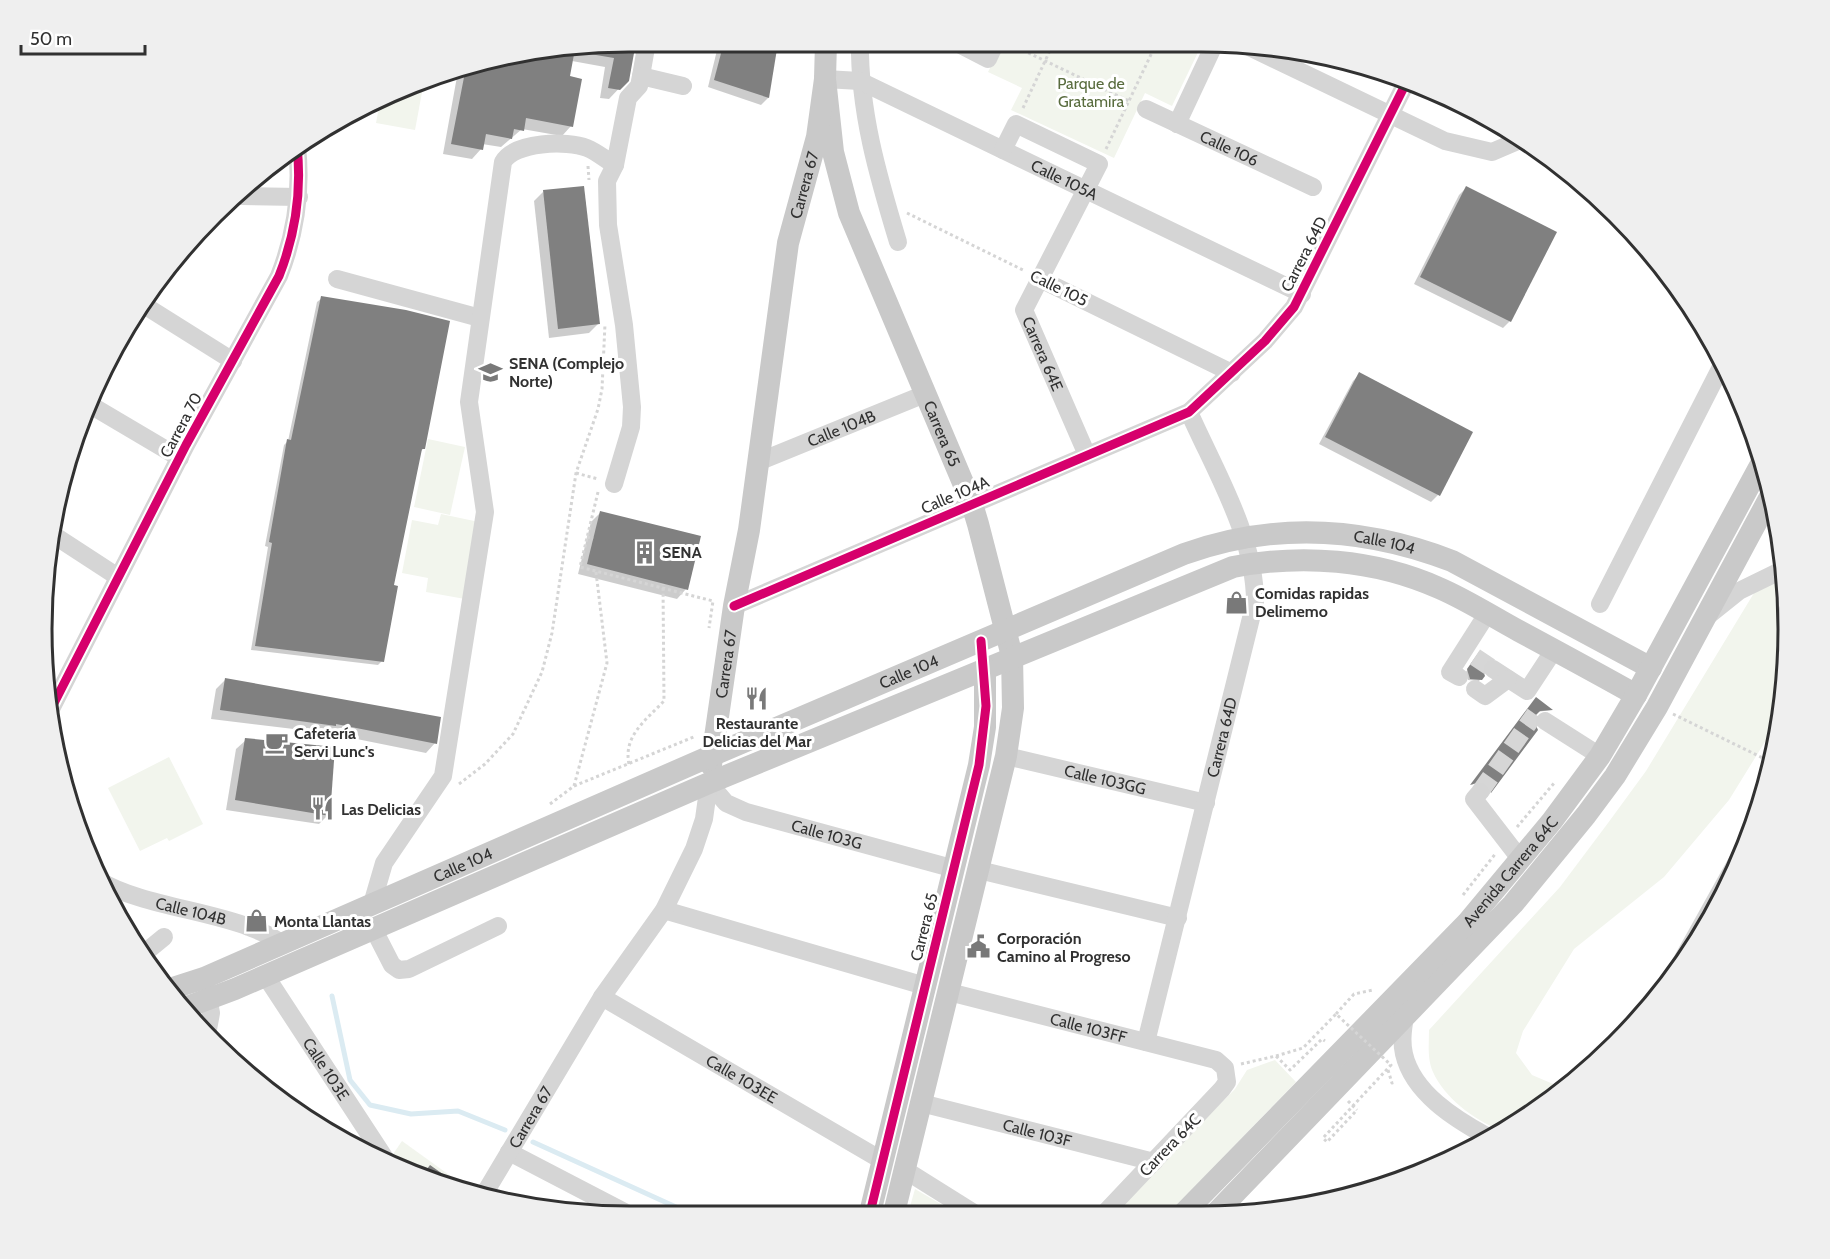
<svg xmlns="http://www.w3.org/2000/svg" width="1830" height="1259" font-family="Cabin,sans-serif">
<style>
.green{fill:#f2f5ed}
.shadow{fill:#0003}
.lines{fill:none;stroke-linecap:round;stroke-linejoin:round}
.stream{stroke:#dbebf2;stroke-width:5}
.building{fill:#808080}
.minor-tunnel{stroke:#d6d6d6;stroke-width:18;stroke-dasharray:18 9;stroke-linecap:butt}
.path{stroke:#d5d5d5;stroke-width:3;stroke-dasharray:3 3;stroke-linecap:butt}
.minor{stroke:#d5d5d5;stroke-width:18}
.major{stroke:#c9c9c9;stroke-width:22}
.path-bridge{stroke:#d5d5d5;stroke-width:3;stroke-dasharray:3 3;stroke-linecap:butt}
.cycleway-casing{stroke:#fff;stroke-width:13}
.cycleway{stroke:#d6006c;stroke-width:9}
.labels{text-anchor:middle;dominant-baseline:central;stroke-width:6;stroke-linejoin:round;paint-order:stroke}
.park-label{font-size:16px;fill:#596c3e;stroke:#fff}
.street-label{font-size:16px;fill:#313131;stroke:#fff}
.poi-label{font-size:16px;font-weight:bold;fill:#313131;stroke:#fff;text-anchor:start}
.rim{fill:none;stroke:#313131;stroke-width:3}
</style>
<rect width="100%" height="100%" fill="#fff"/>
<g class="green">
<polygon points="1003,42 1203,42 1172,106 1145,93 1114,158 1011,110 1022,88 988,72"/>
<polygon points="423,87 415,130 376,123 379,107"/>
<polygon points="428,439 465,447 450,515 414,507"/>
<polygon points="441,514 479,522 465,599 426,592 428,578 402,573 412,520 438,525"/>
<path d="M1783,577L1788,630L1779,719L1729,800L1664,877L1574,949L1523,1031L1516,1053L1532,1075L1558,1086L1498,1129C1474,1120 1444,1097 1433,1072C1427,1059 1429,1044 1429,1030L1560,887L1608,823L1646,771L1754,593Z"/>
<polygon points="169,757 203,824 169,841 167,838 140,851 108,788"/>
<polygon points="1275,1060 1296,1082 1165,1217 1108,1217 1235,1089 1247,1070"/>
<polygon points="402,1141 470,1190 404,1172 387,1163"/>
<polygon points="915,1189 963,1217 907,1217"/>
</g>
<g class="shadow">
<polygon points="635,42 627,80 609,99 600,98 605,67 572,61 569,78 571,126 562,136 522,129 501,147 482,144 481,149 472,159 443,154 458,71 477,62"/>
<polygon points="719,42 749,42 775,50 768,98 761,105 708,87"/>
<polygon points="1466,188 1510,321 1503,328 1414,284 1459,195"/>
<polygon points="543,192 598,324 589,333 549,338 534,201"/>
<polygon points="1616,215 1624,224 1614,219"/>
<polygon points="322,298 424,448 420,452 392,586 382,661 378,665 251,650 268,547 265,546 284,445 288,441 317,302"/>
<polygon points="1360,374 1438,495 1431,502 1319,444 1353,381"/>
<polygon points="601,512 686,589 677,599 578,574 591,522"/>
<polygon points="1477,656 1483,676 1479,681 1468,680 1466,672"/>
<polygon points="225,680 435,743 426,753 327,733 211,719 216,689"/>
<polygon points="1535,701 1551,710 1537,712 1532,721 1537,730 1490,792 1480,782 1471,785"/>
<polygon points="246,740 328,815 319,824 226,810 236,749"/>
</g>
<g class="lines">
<g class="stream">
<polyline points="332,996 350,1080 370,1105 411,1114 458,1111 505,1130"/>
<polyline points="533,1142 698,1217"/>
</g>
</g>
<g class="building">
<polygon points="636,42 629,81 620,90 608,88 614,58 578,52 578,49"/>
<polygon points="724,42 754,42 777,49 769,98 714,80"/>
<polygon points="575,49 570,76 582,79 573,127 526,118 524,131 514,129 512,139 486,134 483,150 451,144 466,67 477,62"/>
<polygon points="584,186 600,324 558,329 543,190"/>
<polygon points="1466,186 1557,232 1511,322 1420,277"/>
<polygon points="321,296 406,310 450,321 425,449 422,449 394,585 398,586 384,662 255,646 272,543 269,542 287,439 291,440"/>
<polygon points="1359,372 1473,432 1440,496 1325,437"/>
<polygon points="600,511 701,536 688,590 587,564"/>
<polygon points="1479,652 1488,659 1482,668 1485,676 1482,680 1470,679 1467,669"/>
<polygon points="225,678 441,717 437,744 336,724 336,726 220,710"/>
<polygon points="1536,697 1553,710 1540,711 1536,715 1534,721 1538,730 1491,793 1488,784 1483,781 1470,785"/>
<polygon points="245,738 335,747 330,816 235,800"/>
<polygon points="430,1165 461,1187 460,1189 421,1177"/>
</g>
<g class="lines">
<g class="minor-tunnel">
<polyline points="1475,657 1493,669"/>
<polyline points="1480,792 1535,714"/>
</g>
<g class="path">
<polyline points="1012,45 1131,102"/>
<polyline points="1023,108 1054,42"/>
<polyline points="1106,149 1157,42"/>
<polyline points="588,166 589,180"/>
<polyline points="907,213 1025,271"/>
<polyline points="576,473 598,479"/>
<polyline points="598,492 580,567 713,601 709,628"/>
<polyline points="587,537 593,539"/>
<polyline points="1673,714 1771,762"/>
<path d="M629,764C623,736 646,720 664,701L663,584"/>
<polyline points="459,784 485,764 513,734 542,672 552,633 576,473 598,409 602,389 605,324"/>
<polyline points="574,786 607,663 596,572"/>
<polyline points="550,804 574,786 696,736"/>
<polyline points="1517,827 1555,782"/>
<polyline points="1463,895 1496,853"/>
<polyline points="1336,1014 1354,994 1373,990"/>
<polyline points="1241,1064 1276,1056 1290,1070 1322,1039 1325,1041"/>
<polyline points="1388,1070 1392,1083 1396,1082"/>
<polyline points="1348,1101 1357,1110"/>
</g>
<g class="minor">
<path d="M860,42C859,111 878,176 898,242"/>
<polyline points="955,42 988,59 996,42"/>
<polyline points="1249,47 1445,141 1492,152 1520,140"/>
<polyline points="641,76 647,42"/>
<path id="s1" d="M825,79L860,81L1302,294"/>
<path id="s2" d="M1146,109L1313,187"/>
<polyline points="1177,124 1215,43"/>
<path id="s3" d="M1003,150L1016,124L1099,164L1024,310L1087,455"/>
<polyline points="241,196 299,197"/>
<polyline points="337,279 480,318"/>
<polyline points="1040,279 1232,373"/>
<polyline points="147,307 233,361"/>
<polyline points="87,403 180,458"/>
<path id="s4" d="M758,462L925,394"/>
<polyline points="614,484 631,427 632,407 624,325 608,225 607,181 615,165"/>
<polyline points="52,534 118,577"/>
<polyline points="1600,604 1722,365"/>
<polyline points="734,606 1189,412 1265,341 1294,307 1407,81"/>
<polyline points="1709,615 1739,591 1782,570"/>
<polyline points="1493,669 1527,691 1554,650"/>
<polyline points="1459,677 1450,672 1487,614"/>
<polyline points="1475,689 1485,696 1508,679"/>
<path d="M52,707L186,445L279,276C296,233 302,192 297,146"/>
<polyline points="1545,721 1600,756"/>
<path id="s5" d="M1006,756L1206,803"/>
<path id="s6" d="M709,783L726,803L746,812L955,869"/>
<polyline points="1480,792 1474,799 1521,860"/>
<polyline points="979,870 1178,918"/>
<path id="s7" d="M100,881C138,904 205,910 249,927C261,932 272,935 281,944"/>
<path d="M372,904L384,863L443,776L485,512L469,402L503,162C514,142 567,140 587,148C597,152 606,160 615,165L628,98L639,86L641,76L683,86"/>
<polyline points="664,910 925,986"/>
<polyline points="373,928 392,965 399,970 409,969 498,926"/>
<polyline points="147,951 164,937"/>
<polyline points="1675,973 1745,847"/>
<path id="s8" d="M265,975L388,1163"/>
<polyline points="206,987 211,1013 207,1035"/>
<path id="s9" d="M949,992L1216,1060L1225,1068L1227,1082L1222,1089L1101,1217"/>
<path id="s10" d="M602,997L883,1161"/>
<path d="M1405,1016C1403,1029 1401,1041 1404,1054C1413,1093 1455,1119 1488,1137"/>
<path id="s11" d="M1146,1042L1255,602C1255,536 1215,471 1189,412"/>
<path id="s12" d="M921,1103L1154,1162"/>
<polyline points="509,1152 634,1217"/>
<polyline points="905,1170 980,1217"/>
<path id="s13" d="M483,1196L602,997L664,910L694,849L704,819L709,783"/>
</g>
<g class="major">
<path id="s14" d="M825,79L833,152L849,213L972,504L978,524L1012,656L1013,708L1006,756L893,1217"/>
<path id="s15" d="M711,765L734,606L749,530L788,243L817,137L825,79L826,42"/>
<path id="s16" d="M173,988L204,978L713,755L1184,554C1273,522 1364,527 1452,561L1651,668"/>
<path d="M187,1007L235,989L709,783L1233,567C1301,554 1374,559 1439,588C1467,600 1493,617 1519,631C1558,652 1597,673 1636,695"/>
<polyline points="1213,1216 1513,904 1586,815 1615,776 1657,707 1771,495"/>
<polyline points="869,1217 979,765 985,727 985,668"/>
<path id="s17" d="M1180,1217L1467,923L1552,821L1600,756L1636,695L1761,464"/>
</g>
<polyline class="path-bridge" points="1276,1056 1303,1048 1336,1014 1391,1065 1323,1138 1327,1142 1357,1110"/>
<defs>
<g id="cycleway">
<polyline points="734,606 1189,412 1265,341 1294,307 1407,81"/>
<path d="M52,707L186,445L279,276C296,233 302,192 297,146"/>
<polyline points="869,1217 979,765 986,706 981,641"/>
</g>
</defs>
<use href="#cycleway" class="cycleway-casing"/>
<use href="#cycleway" class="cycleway"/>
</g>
<defs>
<symbol id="university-bare" viewBox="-9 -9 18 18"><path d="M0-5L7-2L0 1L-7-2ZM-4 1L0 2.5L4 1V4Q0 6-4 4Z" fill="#797979" stroke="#fff" stroke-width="2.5" paint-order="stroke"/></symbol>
<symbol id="building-bare" viewBox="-9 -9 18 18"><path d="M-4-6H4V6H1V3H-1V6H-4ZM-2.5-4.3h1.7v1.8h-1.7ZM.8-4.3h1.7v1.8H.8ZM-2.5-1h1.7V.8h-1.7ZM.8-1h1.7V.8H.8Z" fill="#797979" stroke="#fff" stroke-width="2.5" paint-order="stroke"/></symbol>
<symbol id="shop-bare" viewBox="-9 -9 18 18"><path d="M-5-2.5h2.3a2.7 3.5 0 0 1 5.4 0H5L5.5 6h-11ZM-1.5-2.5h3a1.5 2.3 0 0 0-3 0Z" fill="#797979" stroke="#fff" stroke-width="2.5" paint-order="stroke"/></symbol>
<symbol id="restaurant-bare" viewBox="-9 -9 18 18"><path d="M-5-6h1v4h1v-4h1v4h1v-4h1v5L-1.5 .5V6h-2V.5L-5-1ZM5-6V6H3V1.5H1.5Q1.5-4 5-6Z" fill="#797979" stroke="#fff" stroke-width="2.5" paint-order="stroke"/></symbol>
<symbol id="cafe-bare" viewBox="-9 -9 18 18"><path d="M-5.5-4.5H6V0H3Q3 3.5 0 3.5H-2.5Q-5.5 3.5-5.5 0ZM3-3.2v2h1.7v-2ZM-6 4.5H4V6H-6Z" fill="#797979" stroke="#fff" stroke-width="2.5" paint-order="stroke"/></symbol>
<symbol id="civic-bare" viewBox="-9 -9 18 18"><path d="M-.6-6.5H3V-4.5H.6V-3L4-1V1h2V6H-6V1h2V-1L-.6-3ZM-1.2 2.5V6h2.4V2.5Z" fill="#797979" stroke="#fff" stroke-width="2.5" paint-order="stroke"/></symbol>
</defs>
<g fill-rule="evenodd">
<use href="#university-bare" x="474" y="356" width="33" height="33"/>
<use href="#building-bare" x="628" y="536" width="33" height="33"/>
<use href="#shop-bare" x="1220" y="586" width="33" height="33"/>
<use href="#restaurant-bare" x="740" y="682" width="33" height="33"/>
<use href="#cafe-bare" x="260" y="726" width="33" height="33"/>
<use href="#restaurant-bare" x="306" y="792" width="33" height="33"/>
<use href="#shop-bare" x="240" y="904" width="33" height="33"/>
<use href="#civic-bare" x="962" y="930" width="33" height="33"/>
</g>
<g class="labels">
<g class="park-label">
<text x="1091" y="83">Parque de<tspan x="1091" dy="18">Gratamira</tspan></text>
</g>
<g class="street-label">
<text stroke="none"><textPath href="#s2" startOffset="92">Calle 106</textPath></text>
<text stroke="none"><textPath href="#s1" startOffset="262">Calle 105A</textPath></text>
<text stroke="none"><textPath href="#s15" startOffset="588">Carrera 67</textPath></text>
<text transform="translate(1304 254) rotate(-63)">Carrera 64D</text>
<text transform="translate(1059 288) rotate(26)">Calle 105</text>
<text stroke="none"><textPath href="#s3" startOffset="333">Carrera 64E</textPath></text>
<text transform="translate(181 425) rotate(-62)">Carrera 70</text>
<text stroke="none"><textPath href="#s4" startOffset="90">Calle 104B</textPath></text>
<text stroke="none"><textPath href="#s14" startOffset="376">Carrera 65</textPath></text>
<text transform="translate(955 495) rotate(-23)">Calle 104A</text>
<text stroke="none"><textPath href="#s16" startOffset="1304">Calle 104</textPath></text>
<text stroke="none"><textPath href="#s15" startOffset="102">Carrera 67</textPath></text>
<text stroke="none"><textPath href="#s16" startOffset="801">Calle 104</textPath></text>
<text stroke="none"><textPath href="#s11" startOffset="314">Carrera 64D</textPath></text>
<text stroke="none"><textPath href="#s5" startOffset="102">Calle 103GG</textPath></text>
<text stroke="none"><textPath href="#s6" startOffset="132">Calle 103G</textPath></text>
<text stroke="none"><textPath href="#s16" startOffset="315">Calle 104</textPath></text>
<text stroke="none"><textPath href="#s17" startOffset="478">Avenida Carrera 64C</textPath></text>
<text stroke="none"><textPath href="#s7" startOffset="96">Calle 104B</textPath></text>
<text transform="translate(924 927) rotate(-76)">Carrera 65</text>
<text stroke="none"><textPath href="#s9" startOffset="144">Calle 103FF</textPath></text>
<text stroke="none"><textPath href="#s8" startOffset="112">Calle 103E</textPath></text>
<text stroke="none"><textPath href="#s10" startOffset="162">Calle 103EE</textPath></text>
<text stroke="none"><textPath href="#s13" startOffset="92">Carrera 67</textPath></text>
<text stroke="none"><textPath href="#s12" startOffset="120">Calle 103F</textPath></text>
<text transform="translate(1170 1145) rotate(-46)">Carrera 64C</text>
</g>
<g class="poi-label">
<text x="509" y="363">SENA (Complejo<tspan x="509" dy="18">Norte)</tspan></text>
<text x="662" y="552">SENA</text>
<text x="1255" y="593">Comidas rapidas<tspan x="1255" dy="18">Delimemo</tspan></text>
<text x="757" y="723" text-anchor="middle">Restaurante<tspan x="757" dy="18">Delicias del Mar</tspan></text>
<text x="294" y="733">Cafetería<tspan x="294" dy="18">Servi Lunc's</tspan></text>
<text x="341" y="809">Las Delicias</text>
<text x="274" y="921">Monta Llantas</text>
<text x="997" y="938">Corporación<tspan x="997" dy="18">Camino al Progreso</tspan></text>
</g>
</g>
<path d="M0 0H1830V1259H0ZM629 52H1201A577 577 0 0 1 1778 629V629A577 577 0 0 1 1201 1206H629A577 577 0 0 1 52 629V629A577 577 0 0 1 629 52Z" fill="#efefef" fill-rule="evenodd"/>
<path class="rim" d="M629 52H1201A577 577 0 0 1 1778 629V629A577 577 0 0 1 1201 1206H629A577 577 0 0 1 52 629V629A577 577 0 0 1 629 52Z"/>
<path d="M21 45v9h124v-9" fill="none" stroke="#313131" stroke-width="3"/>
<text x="30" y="45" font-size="18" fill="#313131" stroke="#ffffff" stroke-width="4.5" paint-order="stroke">50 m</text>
</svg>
